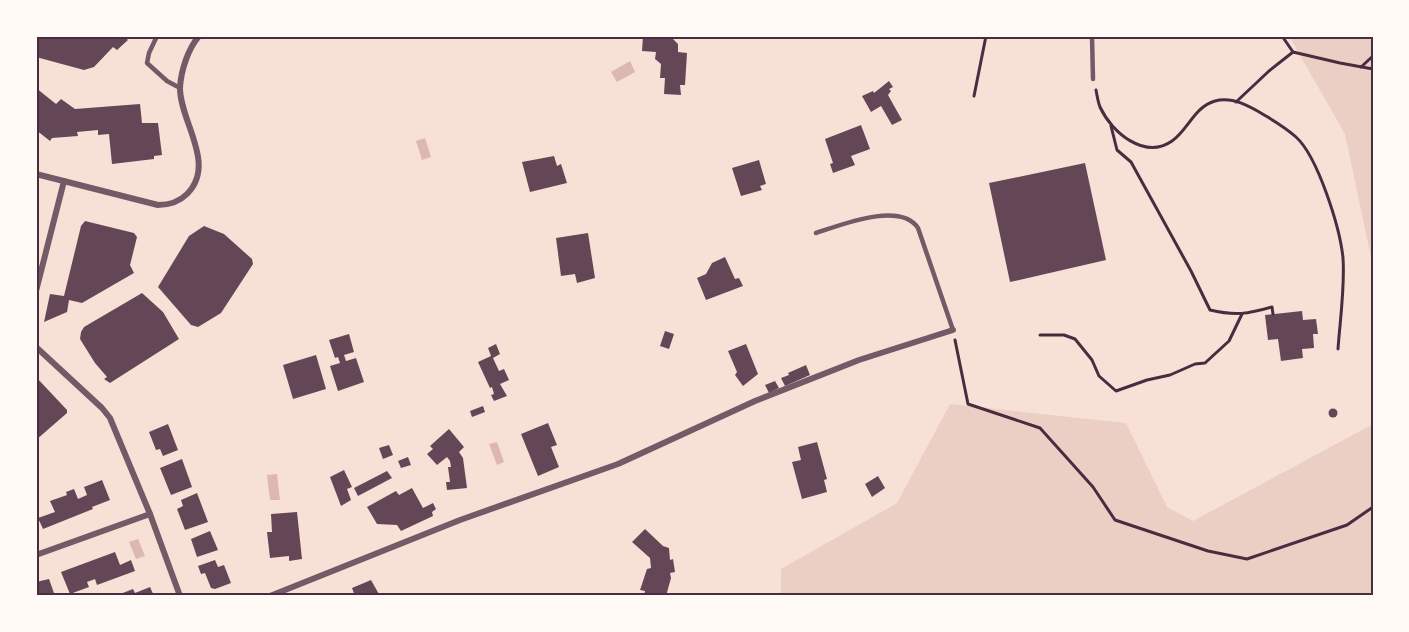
<svg xmlns="http://www.w3.org/2000/svg" width="1409" height="632" font-family="Inter,sans-serif">
<style>
.green{fill:#ebcfc5}
.water{fill:#dcb8b0}
.building{fill:#644757}
.lines{fill:none;stroke-linecap:round;stroke-linejoin:round}
.path{stroke:#4a2c40;stroke-width:3}
.service{stroke:#755966;stroke-width:4.5}
.minor{stroke:#755966;stroke-width:6}
.neatline{fill:none;stroke:#4a2c40;stroke-width:2}
</style>
<rect width="100%" height="100%" fill="#f7e1d7"/>
<g class="green">
<polygon points="1289,36 1373,36 1373,267 1345,134"/>
<polygon points="950,404 1126,423 1167,507 1193,521 1373,424 1373,596 781,596 781,569 897,503"/>
</g>
<g class="water">
<polygon points="630,61 635,72 617,82 611,72"/>
<polygon points="425,138 431,157 422,160 416,141"/>
<polygon points="497,442 504,462 497,465 489,444"/>
<polygon points="277,474 280,500 270,500 267,475"/>
<polygon points="138,539 145,556 136,559 129,542"/>
</g>
<g class="building">
<polygon points="36,36 124,36 128,40 117,50 113,47 94,67 84,70 36,57"/>
<polygon points="643,36 673,39 678,44 678,52 687,53 685,85 680,85 681,95 664,94 665,78 660,78 661,64 655,59 656,52 642,51"/>
<polygon points="889,81 893,87 889,89 891,91 888,95 902,120 892,125 881,106 871,112 862,96 873,91 874,93"/>
<polygon points="36,88 56,104 61,99 75,109 140,104 142,123 158,123 162,155 154,156 154,159 112,164 109,134 98,135 98,130 77,132 78,136 52,138 50,141 36,130"/>
<polygon points="861,125 870,149 851,156 855,165 833,173 830,164 833,163 825,139"/>
<polygon points="554,156 557,166 561,164 567,183 530,192 522,162"/>
<polygon points="759,160 766,184 760,186 762,190 741,196 732,168"/>
<polygon points="1085,163 1106,260 1010,282 989,183"/>
<polygon points="85,221 134,233 137,237 130,265 134,273 82,303 69,300 67,312 44,322 50,294 64,296 81,226"/>
<polygon points="204,226 224,234 252,259 253,264 221,313 198,327 191,325 158,287 189,236"/>
<polygon points="588,233 595,278 577,283 575,274 561,276 556,238"/>
<polygon points="725,257 735,279 739,278 743,286 706,300 697,278 706,274 712,263"/>
<polygon points="142,293 163,312 179,339 110,383 104,379 107,377 95,363 80,339 81,332 84,327"/>
<polygon points="1302,311 1303,320 1316,319 1318,334 1313,334 1314,348 1302,349 1303,358 1281,361 1278,339 1268,340 1265,315"/>
<polygon points="665,331 674,334 669,349 660,346"/>
<polygon points="349,334 354,352 344,355 346,361 356,358 364,382 338,391 330,366 340,363 338,357 335,358 329,340"/>
<polygon points="496,344 500,354 493,358 499,371 504,369 509,380 500,384 507,396 494,401 491,395 494,394 492,387 490,388 478,362 491,356 488,348"/>
<polygon points="746,344 758,374 743,386 735,375 737,372 728,351"/>
<polygon points="316,355 326,389 293,399 283,365"/>
<polygon points="806,365 810,375 785,386 781,378 789,375 788,373"/>
<polygon points="36,377 67,410 67,413 36,440"/>
<polygon points="775,381 779,388 769,393 765,385"/>
<polygon points="483,406 485,412 472,417 470,411"/>
<circle cx="1333" cy="413" r="4.5"/>
<polygon points="548,423 557,445 551,447 559,467 538,476 521,434"/>
<polygon points="168,424 178,450 163,456 160,449 156,450 149,432"/>
<polygon points="449,429 464,447 459,452 463,458 467,488 447,490 446,482 450,482 448,467 451,467 450,461 447,457 437,465 427,454 433,449 430,446"/>
<polygon points="817,442 827,479 824,480 827,492 802,499 792,462 801,460 798,447"/>
<polygon points="389,445 393,455 383,459 379,448"/>
<polygon points="408,457 411,465 401,468 398,461"/>
<polygon points="182,459 192,487 171,495 160,468"/>
<polygon points="344,470 352,487 347,489 351,500 341,506 330,477"/>
<polygon points="387,471 392,478 358,496 354,488"/>
<polygon points="878,476 885,488 872,497 865,484"/>
<polygon points="102,480 110,500 92,507 93,509 43,529 38,518 55,512 50,501 67,495 66,492 74,489 78,499 87,495 84,487"/>
<polygon points="412,488 423,508 433,503 436,509 432,512 433,516 401,531 397,525 377,524 367,507 396,491 399,495"/>
<polygon points="197,493 208,522 185,530 177,509 183,506 181,500"/>
<polygon points="297,512 302,559 289,561 289,556 270,558 267,532 272,532 271,514"/>
<polygon points="645,529 663,546 669,548 670,560 673,559 675,572 670,573 671,578 666,596 644,596 645,591 640,590 647,569 651,568 650,558 632,542"/>
<polygon points="210,531 218,550 197,557 191,539"/>
<polygon points="115,552 120,565 131,560 135,571 97,585 95,579 87,582 89,587 70,594 61,572"/>
<polygon points="215,560 218,567 224,565 231,583 215,589 211,588 205,573 201,574 198,566"/>
<polygon points="49,579 55,596 36,596 36,582"/>
<polygon points="371,580 380,596 355,596 352,588"/>
<polygon points="150,587 154,596 115,596 133,589 135,593"/>
</g>
<g class="lines">
<g class="path">
<polyline points="1282,36 1293,52 1340,63 1373,69"/>
<polyline points="1361,67 1373,56"/>
<path d="M1096,90C1097,95 1098,102 1100,107C1112,133 1145,160 1172,141C1188,130 1194,107 1215,101C1233,96 1251,107 1266,116C1276,122 1287,129 1296,137C1318,157 1340,228 1343,258C1345,288 1340,320 1338,349"/>
<polyline points="974,96 986,36"/>
<polyline points="1236,102 1269,71 1293,52"/>
<path d="M1111,126L1117,150L1131,162L1191,271L1210,310C1235,316 1248,314 1272,307L1273,314"/>
<polyline points="1040,335 1064,335 1075,339 1092,360 1099,376 1116,391 1147,380 1170,375 1195,364 1205,363 1229,341 1242,314"/>
<polyline points="955,340 968,404 1040,428 1093,487 1115,520 1208,551 1247,559 1347,525 1373,507"/>
</g>
<g class="service">
<polyline points="157,36 149,53 147,63 167,81 180,88"/>
<polyline points="1092,36 1093,79"/>
<path d="M816,233C841,225 900,201 918,228L953,330"/>
</g>
<g class="minor">
<path d="M36,174L158,205C169,205 179,202 187,194C217,164 180,122 180,88C181,70 188,49 199,36"/>
<polyline points="36,291 64,181"/>
<polyline points="36,347 102,408 110,418 150,514 180,596"/>
<polyline points="36,555 150,514"/>
<polyline points="270,596 460,520 618,464 755,401 859,360 953,330"/>
</g>
</g>
<rect width="1409" height="632" fill="none" stroke="#fffaf5" stroke-width="75"/>
<rect x="38" y="38" width="1334" height="556" class="neatline"/>
</svg>
